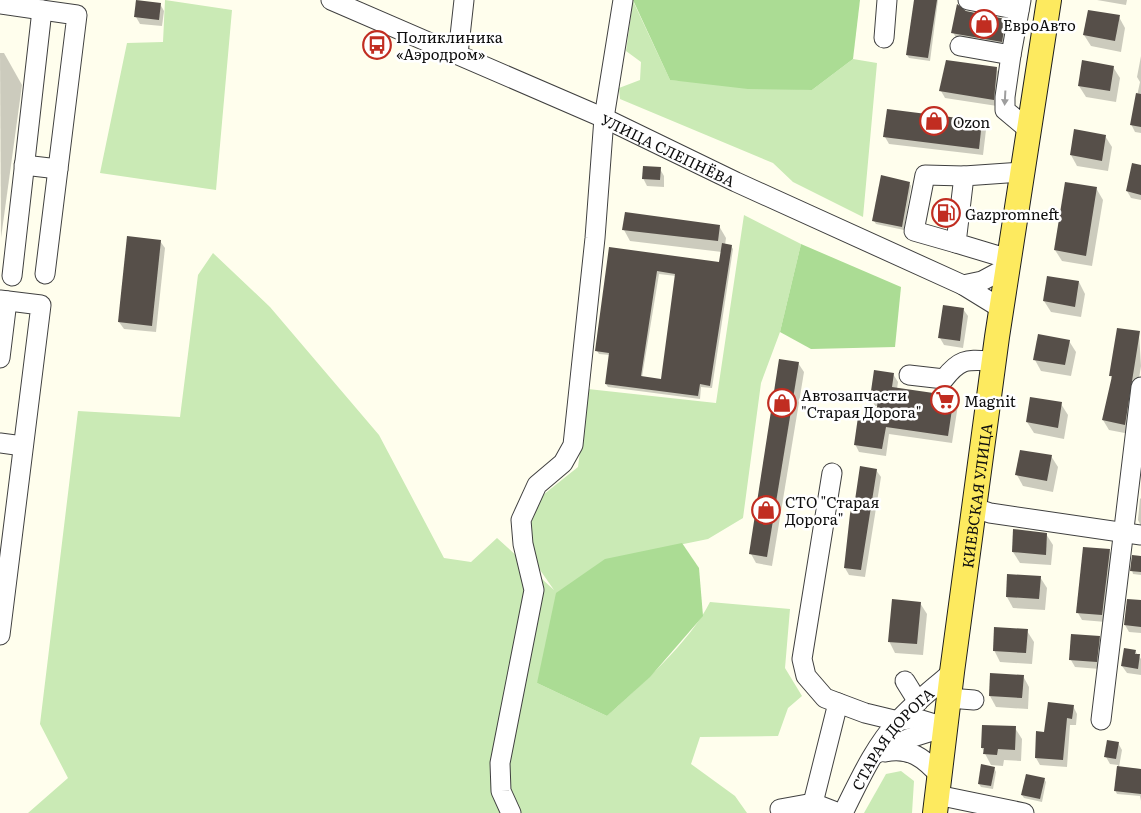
<svg xmlns="http://www.w3.org/2000/svg" width="1141" height="813" font-family="Literata,serif">
<style>
.green{fill:#caeab5}
.forest{fill:#abdc94}
.shadow{fill:#0003;fill-rule:evenodd}
.building{fill:#564f49;fill-rule:evenodd}
.lines{fill:none;stroke-linecap:round;stroke-linejoin:round}
.minor-casing{stroke:#404040;stroke-width:21}
.major-casing{stroke:#1e1e1e;stroke-width:26}
.minor{stroke:#fff;stroke-width:19}
.major{stroke:#fdea5f;stroke-width:24}
.oneway{fill:#9e9e9e}
.labels{text-anchor:middle;dominant-baseline:central;stroke-width:5;stroke-linejoin:round;paint-order:stroke}
.poi-label{font-size:15px;fill:#0d0d0d;stroke:#fff;text-anchor:start}
.street-label{font-size:15px;fill:#0d0d0d;stroke:#fff}
</style>
<rect width="100%" height="100%" fill="#fffeed"/>
<g class="green">
<polygon points="165,0 232,10 216,190 100,173 127,43 163,42"/>
<polygon points="633,1 670,80 812,90 853,59 877,63 863,217 793,182 773,163 620,99 619,88 640,80 641,62 626,51"/>
<path d="M744,215L801,244L780,332L761,383L743,518L708,539L605,560L537,683L607,716C640,686 690,642 710,602L790,609L785,668L802,696L788,708L778,736L700,737L691,764L735,796L747,813H28L68,778L40,724L78,411L180,417L198,275L213,253L270,307L379,435L444,558L471,562L497,538L554,590L538,567L528,530L543,495L578,467L588,389L716,403Z"/>
<polygon points="901,771 914,781 912,813 864,813 886,774"/>
</g>
<g class="forest">
<polygon points="633,0 860,0 853,59 812,90 748,89 670,80"/>
<polygon points="801,244 901,287 895,347 811,349 780,332"/>
<polygon points="682,543 699,568 703,616 650,677 607,716 537,683 556,593 605,559"/>
</g>
<g class="shadow">
<polygon points="915,0 938,0 930,61 909,58 907,55"/>
<polygon points="1097,0 1127,0 1126,5"/>
<polygon points="160,4 164,11 162,26 140,24 136,17"/>
<polygon points="1089,11 1119,17 1125,28 1121,52 1091,46 1084,35"/>
<polygon points="965,12 1005,20 1010,27 1006,49 957,40 953,32"/>
<polygon points="0,53 4,53 22,85 1,238"/>
<polygon points="1141,56 1141,133 1135,132 1131,124 1140,82 1137,77"/>
<polygon points="1113,67 1120,78 1116,102 1086,97 1079,86"/>
<polygon points="996,68 1000,75 997,106 945,98 941,91"/>
<polygon points="982,122 986,130 983,155 889,144 885,137"/>
<polygon points="1105,136 1112,147 1108,171 1077,166 1071,155"/>
<polygon points="1141,166 1141,200 1131,198 1127,191"/>
<polygon points="660,169 664,176 664,187 647,186 643,178"/>
<polygon points="909,183 911,186 904,230 876,224 874,221"/>
<polygon points="1096,188 1103,200 1092,266 1062,261 1055,250"/>
<path d="M719,226L726,238L725,245L731,246L733,249L712,388L701,387L700,399L608,387L606,384L610,355L599,354L597,351L610,248L720,264L722,252L630,241L624,230ZM659,274L676,276L662,380L642,377Z"/>
<polygon points="160,241 165,248 156,332 124,329 119,322"/>
<polygon points="1079,282 1085,294 1081,317 1051,312 1044,301"/>
<polygon points="963,309 968,316 963,348 944,345 940,338"/>
<polygon points="1139,333 1141,366 1130,434 1109,430 1103,420 1112,379 1110,375"/>
<polygon points="1069,341 1076,352 1071,376 1041,371 1035,360"/>
<polygon points="798,363 804,372 772,566 756,563 751,554"/>
<polygon points="893,374 898,382 897,389 953,398 958,405 952,443 889,434 886,456 859,452 855,444 876,421 879,406 875,406 871,398"/>
<polygon points="1061,404 1068,415 1064,439 1034,433 1027,422"/>
<polygon points="1051,456 1058,467 1053,492 1023,486 1017,475"/>
<polygon points="876,470 881,477 865,577 849,575 845,568"/>
<polygon points="1140,498 1141,499 1141,526 1138,520"/>
<polygon points="1014,530 1046,534 1053,545 1051,565 1020,563 1013,552"/>
<polygon points="1084,548 1109,550 1114,558 1106,622 1082,620 1078,613"/>
<polygon points="1141,557 1141,575 1133,574 1132,570"/>
<polygon points="1040,577 1047,588 1045,610 1013,608 1007,597"/>
<polygon points="1141,601 1141,633 1129,632 1125,625"/>
<polygon points="920,603 927,614 923,655 895,653 889,641"/>
<polygon points="1027,631 1034,642 1032,664 1000,662 994,650"/>
<polygon points="1099,637 1103,644 1100,669 1075,667 1071,660"/>
<polygon points="1135,651 1141,659 1141,675 1127,673 1122,666"/>
<polygon points="1023,676 1029,687 1028,709 996,707 990,696"/>
<polygon points="1073,706 1077,714 1076,725 1070,725 1067,767 1040,765 1036,758 1045,733"/>
<polygon points="1015,728 1022,739 1021,761 1004,760 1003,766 991,765 982,748"/>
<polygon points="1118,743 1122,750 1119,767 1141,769 1141,801 1140,796 1117,794 1115,790 1118,765 1110,764 1106,757"/>
<polygon points="994,768 996,772 993,789 981,787 979,784"/>
<polygon points="1044,779 1046,782 1042,802 1024,798 1022,795"/>
</g>
<g class="building">
<polygon points="136,0 161,3 159,20 134,17"/>
<polygon points="914,0 937,0 928,58 906,55"/>
<polygon points="957,4 966,11 1006,19 1002,42 951,33"/>
<polygon points="1088,10 1120,15 1115,41 1083,35"/>
<polygon points="946,60 997,67 994,100 939,91"/>
<polygon points="1082,60 1114,66 1110,91 1078,86"/>
<polygon points="1136,93 1141,94 1141,127 1130,125"/>
<polygon points="887,109 982,121 979,149 883,137"/>
<polygon points="1074,129 1106,135 1102,161 1070,155"/>
<polygon points="1132,163 1141,165 1141,195 1126,191"/>
<polygon points="643,166 661,167 660,180 642,179"/>
<polygon points="881,175 910,182 902,227 872,221"/>
<polygon points="1065,182 1097,187 1086,256 1054,250"/>
<polygon points="625,212 720,225 718,241 622,230"/>
<polygon points="127,236 161,240 152,326 118,322"/>
<path d="M722,243L732,245L710,386L700,384L698,396L605,384L609,353L595,351L609,247L719,262ZM657,271L675,274L661,379L641,376Z"/>
<polygon points="1047,276 1079,281 1075,307 1043,301"/>
<polygon points="943,305 964,308 960,341 938,338"/>
<polygon points="1117,328 1140,331 1125,425 1102,420 1112,376 1109,376"/>
<polygon points="1038,334 1070,340 1065,365 1033,360"/>
<polygon points="779,359 799,362 767,557 749,554"/>
<polygon points="874,370 894,373 892,387 954,396 948,436 886,427 882,449 854,445 858,417 875,420 878,400 870,398"/>
<polygon points="1030,397 1062,402 1058,428 1026,422"/>
<polygon points="1020,450 1052,455 1047,481 1015,475"/>
<polygon points="860,466 877,469 861,570 844,568 850,514 852,507 854,507"/>
<polygon points="1013,529 1047,533 1046,555 1012,552"/>
<polygon points="1083,547 1110,549 1102,615 1076,613"/>
<polygon points="1132,555 1141,556 1141,572 1130,571"/>
<polygon points="1007,574 1041,576 1039,599 1006,597"/>
<polygon points="892,599 921,602 917,644 888,642"/>
<polygon points="1127,599 1141,600 1141,627 1124,625"/>
<polygon points="994,627 1028,629 1026,653 993,651"/>
<polygon points="1071,634 1100,636 1097,662 1069,660"/>
<polygon points="1124,648 1136,650 1135,654 1140,654 1138,669 1121,666"/>
<polygon points="990,673 1024,675 1022,698 989,696"/>
<polygon points="1048,702 1074,705 1072,719 1067,718 1063,760 1035,758 1036,731 1044,732"/>
<polygon points="982,725 1016,726 1015,750 998,749 997,755 983,754 984,748 981,748"/>
<polygon points="1107,740 1119,742 1116,759 1104,757"/>
<polygon points="981,764 995,767 991,786 978,784"/>
<polygon points="1117,766 1141,769 1141,794 1114,791"/>
<polygon points="1026,774 1045,778 1040,799 1021,795"/>
</g>
<g class="lines">
<defs>
<g id="minor">
<path id="s1" d="M331,0L604,118L736,182L963,285L1002,309"/>
<polyline points="968,0 1019,10"/>
<polyline points="0,4 77,15 45,274"/>
<polyline points="884,38 887,0"/>
<polyline points="960,46 1011,55 1021,0"/>
<polyline points="458,54 464,0"/>
<polyline points="1011,55 1005,97 1005,110 1029,130"/>
<polyline points="24,165 58,169"/>
<polyline points="956,243 914,231 925,175 964,176"/>
<polyline points="1009,259 956,243 964,176 1022,172"/>
<polyline points="12,276 42,10"/>
<polyline points="963,285 982,281 1008,267"/>
<polyline points="0,300 41,305 0,635"/>
<polyline points="0,358 7,301"/>
<path d="M909,375L944,379C961,357 968,360 994,361"/>
<polyline points="0,443 23,446"/>
<polyline points="832,473 802,659 806,676 825,698 865,713 898,721 915,718 945,727"/>
<polyline points="975,508 990,513 1141,535"/>
<polyline points="905,681 918,702"/>
<polyline points="949,698 974,700"/>
<polyline points="1101,720 1141,387"/>
<path d="M885,752C910,747 924,758 940,776"/>
<polyline points="875,754 910,738 945,727"/>
<polyline points="937,795 1024,813"/>
<polyline points="813,803 838,703"/>
<polyline points="780,809 813,803 839,813"/>
<polyline points="511,813 501,791 500,763 534,590 523,544 521,520 537,485 563,463 573,445 595,238 604,118 623,0"/>
<path id="s2" d="M843,813C859,781 874,747 898,721C914,703 934,688 952,672"/>
</g>
<g id="major">
<path id="s3" d="M935,813L952,672L997,337L1049,0"/>
</g>
</defs>
<use href="#minor" class="minor-casing"/>
<use href="#major" class="major-casing"/>
<use href="#minor" class="minor"/>
<use href="#major" class="major"/>
</g>
<defs><path id="oneway-solid" d="M-6-.8H1V-3.2L6.5 0L1 3.2V.8H-6Z" transform="scale(1.25)"/></defs>
<use class="oneway" href="#oneway-solid" transform="translate(1005 98) rotate(93)"/>
<defs>
<symbol id="shop-ring" viewBox="-11 -11 22 22"><circle r="9.5" fill="#fff" stroke="#c12d21" stroke-width="1.5"/><path d="M-5-2.5h2.3a2.7 3.5 0 0 1 5.4 0H5L5.5 6h-11ZM-1.5-2.5h3a1.5 2.3 0 0 0-3 0Z" fill="#c12d21"/></symbol>
<symbol id="bus-ring" viewBox="-11 -11 22 22"><circle r="9.5" fill="#fff" stroke="#c12d21" stroke-width="1.5"/><path d="M-5-6H5V4H4V6H2V4H-2V6H-4V4H-5ZM-3.5-4V0h7V-4ZM-3.5 1.2v1.5H-2V1.2ZM2 1.2v1.5H3.5V1.2Z" fill="#c12d21"/></symbol>
<symbol id="fuel-ring" viewBox="-11 -11 22 22"><circle r="9.5" fill="#fff" stroke="#c12d21" stroke-width="1.5"/><path d="M-5.5-6h7V0h2V4h1.3V-2.5L3-4.5l.8-.8L6-3V5H2.5V1h-1V6h-7ZM-4.2-4.7v3.2H.2V-4.7Z" fill="#c12d21"/></symbol>
<symbol id="supermarket-ring" viewBox="-11 -11 22 22"><circle r="9.5" fill="#fff" stroke="#c12d21" stroke-width="1.5"/><path d="M-6-5.5h2.5l.6 2H6L4.5 2H-2.5L-4.4-4H-6ZM-1.5 3.2a1.3 1.3 0 1 0 .1 0ZM3 3.2a1.3 1.3 0 1 0 .1 0Z" fill="#c12d21"/></symbol>
</defs>
<g fill-rule="evenodd">
<use href="#shop-ring" x="968" y="8" width="32" height="32"/>
<use href="#bus-ring" x="361" y="29" width="32" height="32"/>
<use href="#shop-ring" x="918" y="105" width="32" height="32"/>
<use href="#fuel-ring" x="930" y="197" width="32" height="32"/>
<use href="#supermarket-ring" x="929" y="384" width="32" height="32"/>
<use href="#shop-ring" x="766" y="387" width="32" height="32"/>
<use href="#shop-ring" x="750" y="494" width="32" height="32"/>
</g>
<g class="labels">
<g class="poi-label">
<text x="1003" y="24">ЕвроАвто</text>
<text x="396" y="36">Поликлиника<tspan x="396" dy="17">«Аэродром»</tspan></text>
<text x="953" y="121">Ozon</text>
<text x="965" y="213">Gazpromneft</text>
<text x="801" y="394">Автозапчасти<tspan x="801" dy="17">"Старая Дорога"</tspan></text>
<text x="964" y="400">Magnit</text>
<text x="785" y="501">СТО "Старая<tspan x="785" dy="17">Дорога"</tspan></text>
</g>
<g class="street-label">
<text stroke="none"><textPath href="#s1" startOffset="369">УЛИЦА СЛЕПНЁВА</textPath></text>
<text stroke="none"><textPath href="#s3" startOffset="320">КИЕВСКАЯ УЛИЦА</textPath></text>
<text stroke="none"><textPath href="#s2" startOffset="90">СТАРАЯ ДОРОГА</textPath></text>
</g>
</g>
</svg>
